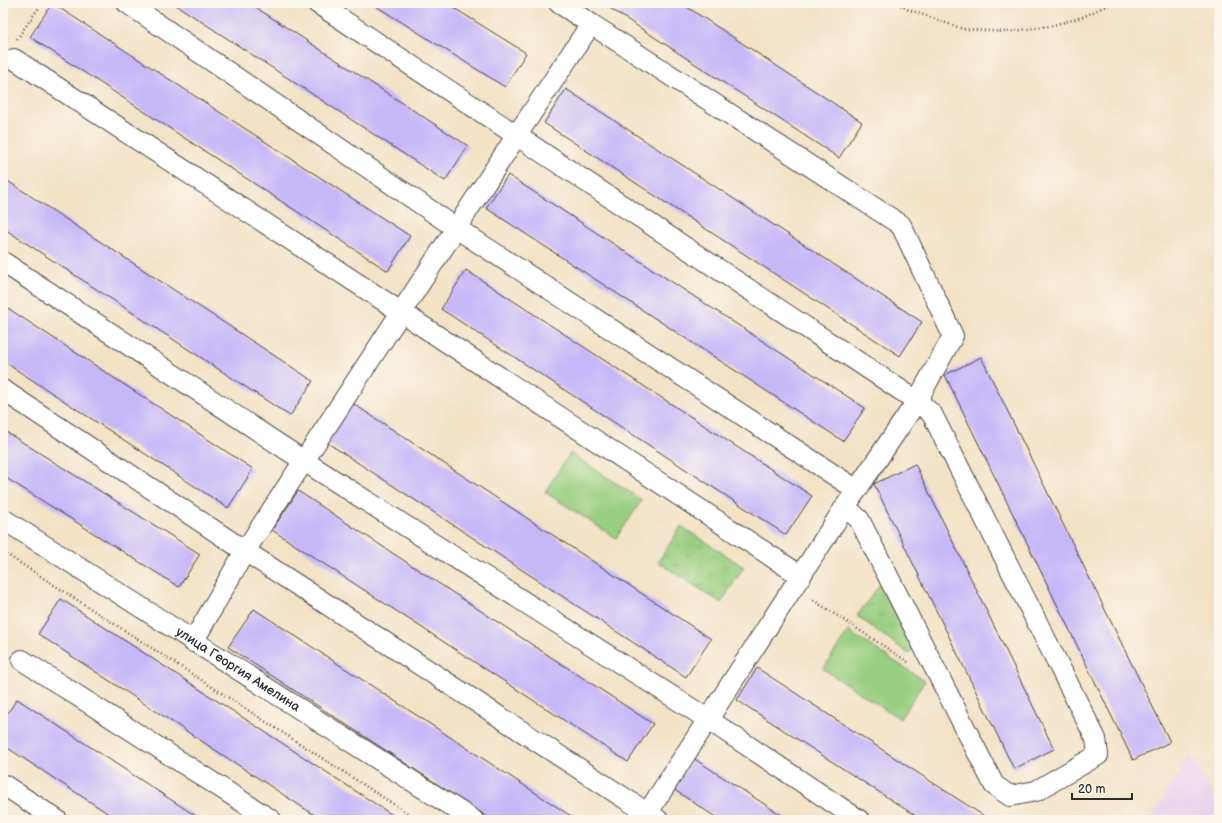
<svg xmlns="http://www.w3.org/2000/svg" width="1222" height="823" font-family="'Balsamiq Sans',sans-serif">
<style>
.built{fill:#ead1ec}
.grass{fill:url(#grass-tufts);stroke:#627c56}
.pitch{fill:#99ce80;stroke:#627c56}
.building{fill:#c6b7f8}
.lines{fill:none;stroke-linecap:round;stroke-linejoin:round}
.minor-casing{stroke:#494642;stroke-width:22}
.path{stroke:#494642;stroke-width:2.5;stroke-dasharray:1 3;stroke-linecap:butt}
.minor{stroke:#fff;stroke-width:20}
.labels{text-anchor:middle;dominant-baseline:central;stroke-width:3;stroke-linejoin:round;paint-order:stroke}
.street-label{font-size:13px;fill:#2b2b2b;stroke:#fbf7ec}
</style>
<defs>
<pattern id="grass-tufts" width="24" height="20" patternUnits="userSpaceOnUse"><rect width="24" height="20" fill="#99ce80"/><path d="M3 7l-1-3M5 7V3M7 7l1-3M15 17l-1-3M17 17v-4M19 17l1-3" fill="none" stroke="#84b16f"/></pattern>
</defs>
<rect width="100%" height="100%" fill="#fbf7ec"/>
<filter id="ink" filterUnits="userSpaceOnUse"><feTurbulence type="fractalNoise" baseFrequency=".025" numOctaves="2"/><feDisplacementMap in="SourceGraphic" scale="8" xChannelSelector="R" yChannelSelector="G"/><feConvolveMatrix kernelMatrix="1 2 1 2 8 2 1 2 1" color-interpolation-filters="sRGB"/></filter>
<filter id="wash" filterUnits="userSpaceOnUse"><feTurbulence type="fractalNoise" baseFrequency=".012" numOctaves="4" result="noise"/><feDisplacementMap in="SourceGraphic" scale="16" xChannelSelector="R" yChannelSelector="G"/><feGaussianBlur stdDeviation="0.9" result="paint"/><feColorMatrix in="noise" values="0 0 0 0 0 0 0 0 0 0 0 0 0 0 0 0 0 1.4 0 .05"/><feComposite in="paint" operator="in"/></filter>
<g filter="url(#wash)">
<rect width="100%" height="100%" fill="#f3e2c6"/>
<polygon class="built" points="1191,754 1219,808 1219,820 1149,820"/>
<g class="grass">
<polygon points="681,526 744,567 721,603 658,562"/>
<polygon points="880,584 913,648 909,654 857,616"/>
</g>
<g class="pitch">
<polygon points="570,453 642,500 616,538 545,492"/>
<polygon points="848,631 925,681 900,719 823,669"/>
</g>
<g id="blocks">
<g class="building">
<polygon points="52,3 410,236 388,271 30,37"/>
<polygon points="173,3 249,3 468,146 445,181"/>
<polygon points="371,3 446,3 526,53 505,87"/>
<polygon points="602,3 681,3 862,122 839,158"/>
<polygon points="566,89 922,322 900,356 544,123"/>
<polygon points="508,175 865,408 843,441 486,208"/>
<polygon points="3,178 313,381 290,416 3,228"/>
<polygon points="466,270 812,496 786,535 441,309"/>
<polygon points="3,305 253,469 228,508 3,361"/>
<polygon points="981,357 1170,742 1133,760 945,375"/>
<polygon points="349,401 711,639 686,677 323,440"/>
<polygon points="3,430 200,554 179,587 3,476"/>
<polygon points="915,464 1054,749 1014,769 874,484"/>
<polygon points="298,491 653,724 628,762 272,530"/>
<polygon points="61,599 400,820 322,820 38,634"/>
<polygon points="254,609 577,820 492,820 228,647"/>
<polygon points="757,668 990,820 922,820 737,700"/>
<polygon points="17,699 202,820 118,820 3,745 3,720"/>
<polygon points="693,758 789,820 720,820 673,789"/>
</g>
</g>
</g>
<g filter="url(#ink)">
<use href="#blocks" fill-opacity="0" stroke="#494642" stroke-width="1"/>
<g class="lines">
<defs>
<g id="minor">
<polyline points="127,3 456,228 857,490"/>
<polyline points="317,3 917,401 932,414 1096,739 1098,755 1036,791 1010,796 994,785 859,519 845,507"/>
<polyline points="591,24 901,225 953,336 917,401 845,507 643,820"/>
<polyline points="14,59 401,312 801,576"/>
<polyline points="3,262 304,461 709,720 859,820"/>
<polyline points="3,390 245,551 658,820"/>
<path id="s1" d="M3,519L473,820"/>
<polyline points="193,642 245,551 517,135 591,24 559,3"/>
<polyline points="22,660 271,820"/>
<polyline points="4,785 57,820"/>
</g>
</defs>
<use href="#minor" class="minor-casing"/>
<g class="path">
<polyline points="897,3 907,9 963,29 1006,32 1050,26 1083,17 1112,3"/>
<polyline points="3,35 9,39"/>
<polyline points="17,39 42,3"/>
<polyline points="3,552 418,820"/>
<polyline points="810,598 908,662"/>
</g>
<use href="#minor" class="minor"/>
</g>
</g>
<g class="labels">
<g class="street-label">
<text stroke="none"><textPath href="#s1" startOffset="279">улица Георгия Амелина</textPath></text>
</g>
</g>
<rect width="1222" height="823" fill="none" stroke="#fbf7ec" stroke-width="16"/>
<path d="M1072 793v6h60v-6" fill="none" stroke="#2b2b2b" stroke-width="2"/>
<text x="1078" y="793" font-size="12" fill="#2b2b2b" stroke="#fbf7ec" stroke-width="3" paint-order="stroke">20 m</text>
</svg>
